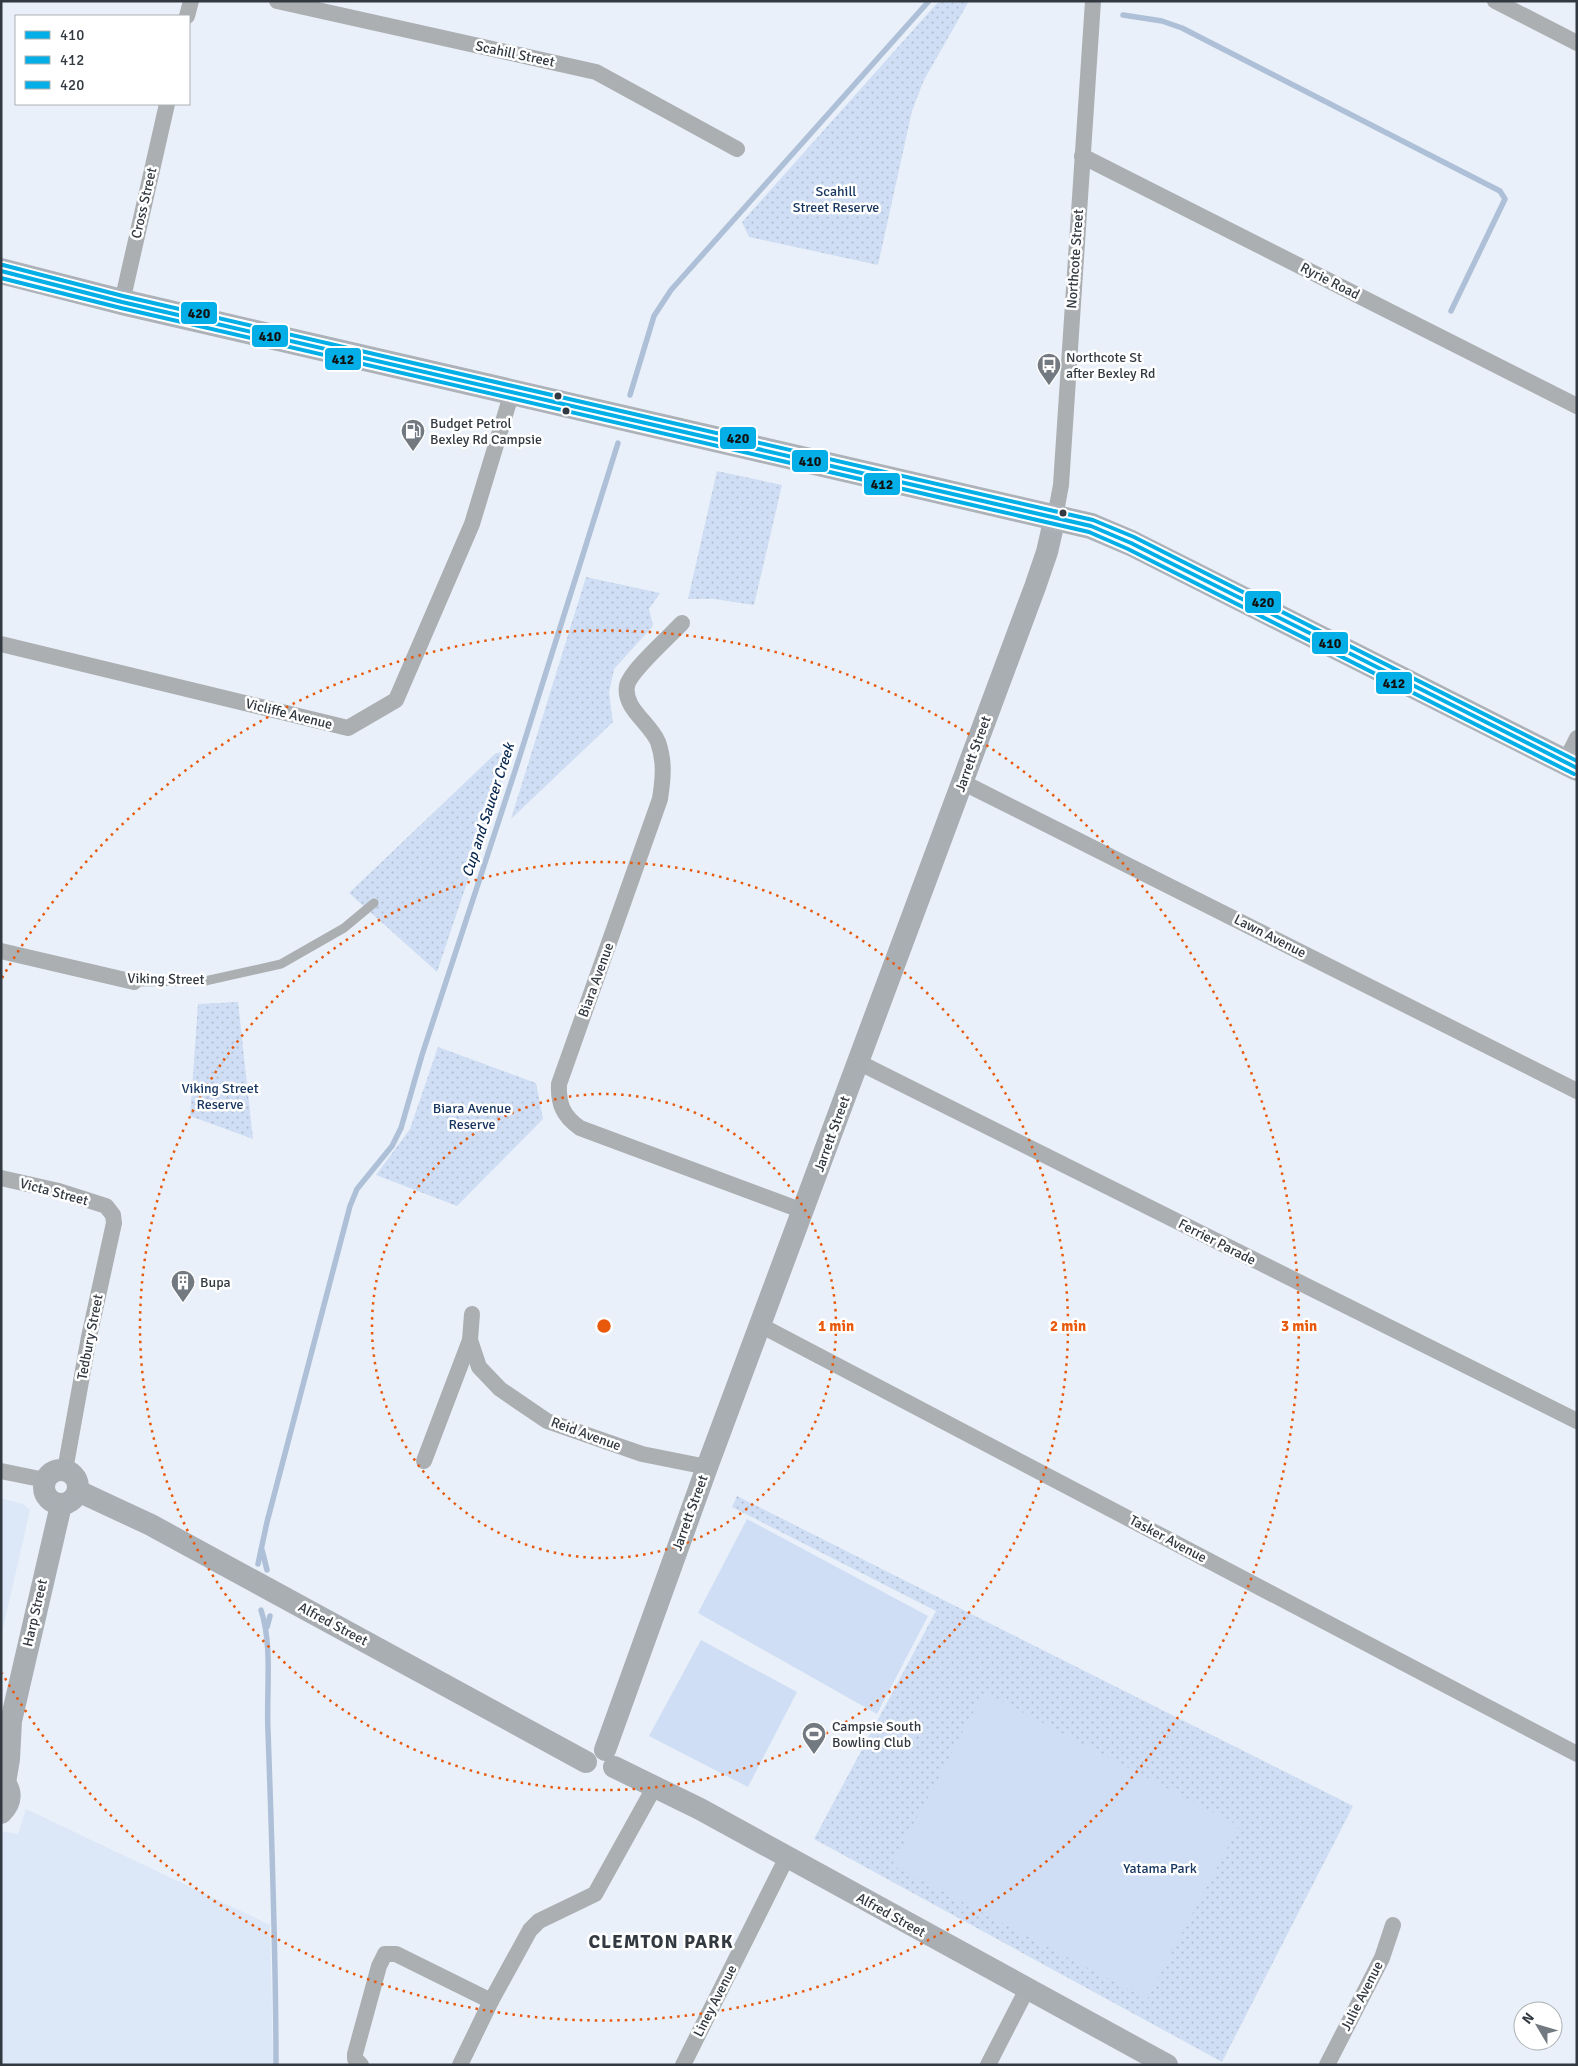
<svg xmlns="http://www.w3.org/2000/svg" width="1578" height="2066" font-family="Signika,sans-serif">
<style>
.built{fill:#dce7f7}
.green{fill:url(#green-dots)}
.pitch{fill:#cfdef4}
.lines{fill:none;stroke-linecap:round;stroke-linejoin:round}
.stream{stroke:#aec0d7;stroke-width:5.5}
.lane{stroke:#abafb2;stroke-width:9}
.street{stroke:#abafb2;stroke-width:16}
.secondary{stroke:#a9aeb3;stroke-width:22}
.primary{stroke:#adb1b8;stroke-width:26}
.bus-1-casing{stroke:#fff;stroke-width:8}
.bus-2-casing{stroke:#fff;stroke-width:8}
.bus-3-casing{stroke:#fff;stroke-width:8}
.bus-1{stroke:#03afe6;stroke-width:4}
.bus-2{stroke:#03afe6;stroke-width:4}
.bus-3{stroke:#03afe6;stroke-width:4}
.ring{fill:none;stroke:#e8590c;stroke-width:2.5;stroke-dasharray:2.5 5}
.bus-dot{fill:#333941;stroke:#fff;stroke-width:2}
.labels{text-anchor:middle;dominant-baseline:central;stroke-width:5;stroke-linejoin:round;paint-order:stroke}
.street-label{font-size:14px;fill:#333941;stroke:#fff}
.park-label{font-size:14px;fill:#183760;stroke:#fff}
.poi-label{font-size:14px;fill:#333941;stroke:#fff;text-anchor:start}
.water-label{font-size:15px;font-style:italic;fill:#0b2b52;stroke:#fff}
.district-label{font-size:19px;font-weight:bold;letter-spacing:1px;fill:#333941;stroke:#fff}
.centre{fill:#e8590c;stroke:#fff;stroke-width:2.5}
.ring-label{font-size:15px;text-anchor:middle;font-weight:bold;fill:#e8590c;stroke:#fff;stroke-width:5;stroke-linejoin:round;paint-order:stroke}
.line-badge{stroke:#fff;stroke-width:2}
.pale-badge-label{font-size:14px;text-anchor:middle;font-weight:bold;fill:#111}
</style>
<defs>
<pattern id="green-dots" width="8" height="8" patternUnits="userSpaceOnUse" patternTransform="scale(1.25)"><rect width="8" height="8" fill="#cfdef4"/><path d="M2 2h.1M6 6h.1" fill="none" stroke="#b2bfd2" stroke-width="1.8" stroke-linecap="round"/></pattern>
</defs>
<rect width="100%" height="100%" fill="#e9f0f9"/>
<g class="built">
<polygon points="1,1498 23,1504 30,1510 1,1637"/>
<polygon points="26,1809 270,1925 273,2065 1,2065 1,1831 18,1834"/>
</g>
<g class="green">
<polygon points="939,1 969,1 924,80 912,111 878,265 749,237 742,222"/>
<polygon points="717,471 782,485 754,605 714,599 688,599"/>
<polygon points="586,577 660,593 649,609 653,626 614,669 609,693 613,722 511,819"/>
<polygon points="511,752 437,972 349,893 496,753"/>
<polygon points="238,1002 253,1139 190,1116 198,1004"/>
<polygon points="438,1047 536,1083 543,1119 457,1206 376,1175 410,1129"/>
<polygon points="737,1496 1353,1806 1222,2062 814,1839 936,1611 732,1507"/>
</g>
<g class="pitch">
<polygon points="747,1519 928,1616 877,1714 698,1613"/>
<polygon points="701,1640 797,1692 748,1787 649,1736"/>
<polygon points="984,1692 1239,1826 1147,1999 892,1865"/>
</g>
<g class="lines">
<g class="stream">
<polyline points="1123,15 1162,21 1182,28 1500,191 1505,199 1451,311"/>
<polyline points="630,395 654,316 671,290 929,1"/>
<polyline points="262,1550 267,1570"/>
<polyline points="258,1564 267,1522 350,1206 357,1189 392,1146 401,1128 422,1055 516,768 618,443"/>
<path d="M261,1610C273,1647 266,1691 268,1731C272,1842 276,1953 276,2065"/>
<polyline points="267,1627 270,1616"/>
</g>
<polyline class="lane" points="134,982 205,981 281,964 344,928 374,903"/>
<g class="street">
<polyline points="277,1 596,72 737,149"/>
<polyline points="1495,1 1577,43"/>
<polyline points="187,16 191,1"/>
<polyline points="1082,156 1577,406"/>
<polyline points="122,302 167,104"/>
<polyline points="1055,517 1061,485 1093,1"/>
<path d="M682,623C671,635 629,672 627,686C623,708 650,723 658,742C665,762 663,779 660,799L559,1084C558,1104 563,1116 580,1128L803,1211"/>
<polyline points="1,644 348,728 396,700 472,524 512,392"/>
<polyline points="1565,762 1577,738"/>
<polyline points="962,782 1577,1091"/>
<polyline points="1,951 134,982"/>
<polyline points="858,1062 1577,1421"/>
<polyline points="1,1178 59,1191 106,1206 113,1215 114,1223 89,1337 65,1470"/>
<polyline points="472,1314 470,1340 479,1367 500,1389 547,1421 642,1454 707,1467"/>
<polyline points="760,1325 1577,1754"/>
<polyline points="424,1461 470,1340"/>
<polyline points="1,1471 45,1480"/>
<polyline points="361,2065 355,2059 355,2054 379,1966 385,1954 396,1954 491,2001"/>
<polyline points="460,2065 491,2001 530,1930 539,1921 595,1894 655,1786"/>
<polyline points="683,2065 787,1857"/>
<polyline points="988,2065 1027,1989"/>
<polyline points="1327,2065 1382,1958 1393,1925"/>
</g>
<g class="secondary">
<circle cx="61" cy="1487" r="17"/>
<polyline points="78,1491 151,1525 586,1762"/>
<polyline points="605,1750 707,1467 1035,587 1047,552 1055,517"/>
<polyline points="614,1767 700,1809 1167,2065"/>
<path d="M1,1780C13,1789 12,1803 1,1813"/>
<polyline points="5,1783 9,1759 11,1721 61,1505"/>
</g>
<polyline class="primary" points="1,271 122,302 1091,526 1131,543 1577,768"/>
<defs>
<polyline id="bus-1" points="1,271 122,302 1091,526 1131,543 1577,768"/>
<polyline id="bus-2" points="1,278 121,308 1089,532 1128,549 1574,774"/>
<polyline id="bus-3" points="3,265 123,296 1093,520 1134,537 1577,761"/>
</defs>
<use href="#bus-1" class="bus-1-casing"/>
<use href="#bus-2" class="bus-2-casing"/>
<use href="#bus-3" class="bus-3-casing"/>
<use href="#bus-1" class="bus-1"/>
<use href="#bus-2" class="bus-2"/>
<use href="#bus-3" class="bus-3"/>
</g>
<g class="ring">
<circle cx="604" cy="1326" r="232"/>
<circle cx="604" cy="1326" r="464"/>
<path d="M2 978A695 695 0 1 1 2 1673"/>
</g>
<defs>
<symbol id="bus-pin" viewBox="-11 -11 22 30"><path d="M0 17L-7.5 6A9.5 9.5 0 1 1 7.5 6Z" fill="#737981" stroke="#fff"/><path d="M-5-6H5V4H4V6H2V4H-2V6H-4V4H-5ZM-3.5-4V0h7V-4ZM-3.5 1.2v1.5H-2V1.2ZM2 1.2v1.5H3.5V1.2Z" fill="#fff"/></symbol>
<symbol id="fuel-pin" viewBox="-11 -11 22 30"><path d="M0 17L-7.5 6A9.5 9.5 0 1 1 7.5 6Z" fill="#737981" stroke="#fff"/><path d="M-5.5-6h7V0h2V4h1.3V-2.5L3-4.5l.8-.8L6-3V5H2.5V1h-1V6h-7ZM-4.2-4.7v3.2H.2V-4.7Z" fill="#fff"/></symbol>
<symbol id="building-pin" viewBox="-11 -11 22 30"><path d="M0 17L-7.5 6A9.5 9.5 0 1 1 7.5 6Z" fill="#737981" stroke="#fff"/><path d="M-4-6H4V6H1V3H-1V6H-4ZM-2.5-4.3h1.7v1.8h-1.7ZM.8-4.3h1.7v1.8H.8ZM-2.5-1h1.7V.8h-1.7ZM.8-1h1.7V.8H.8Z" fill="#fff"/></symbol>
<symbol id="stadium-pin" viewBox="-11 -11 22 30"><path d="M0 17L-7.5 6A9.5 9.5 0 1 1 7.5 6Z" fill="#737981" stroke="#fff"/><path d="M0-5a6.5 5 0 1 0 0 10a6.5 5 0 1 0 0-10ZM-3.5-1.8h7v3.6h-7Z" fill="#fff"/></symbol>
</defs>
<g fill-rule="evenodd">
<use href="#bus-pin" x="1035" y="351" width="28" height="38"/>
<use href="#fuel-pin" x="399" y="417" width="28" height="38"/>
<use href="#building-pin" x="169" y="1268" width="28" height="38"/>
<use href="#stadium-pin" x="800" y="1720" width="28" height="38"/>
</g>
<g class="bus-dot">
<circle cx="558" cy="396" r="4.5"/>
<circle cx="566" cy="411" r="4.5"/>
<circle cx="1063" cy="513" r="4.5"/>
</g>
<g class="labels">
<g class="street-label">
<text transform="translate(515 54) rotate(12)">Scahill Street</text>
<text transform="translate(144 203) rotate(-77)">Cross Street</text>
<text transform="translate(1075 259) rotate(-86)">Northcote Street</text>
<text transform="translate(1330 281) rotate(27)">Ryrie Road</text>
<text transform="translate(289 714) rotate(14)">Vicliffe Avenue</text>
<text transform="translate(973 754) rotate(-70)">Jarrett Street</text>
<text transform="translate(1270 936) rotate(27)">Lawn Avenue</text>
<text transform="translate(166 979) rotate(1)">Viking Street</text>
<text transform="translate(596 980) rotate(-70)">Biara Avenue</text>
<text transform="translate(832 1134) rotate(-70)">Jarrett Street</text>
<text transform="translate(54 1192) rotate(15)">Victa Street</text>
<text transform="translate(1217 1242) rotate(27)">Ferrier Parade</text>
<text transform="translate(90 1337) rotate(-79)">Tedbury Street</text>
<text transform="translate(586 1434) rotate(20)">Reid Avenue</text>
<text transform="translate(690 1513) rotate(-70)">Jarrett Street</text>
<text transform="translate(1168 1539) rotate(28)">Tasker Avenue</text>
<text transform="translate(35 1613) rotate(-77)">Harp Street</text>
<text transform="translate(333 1624) rotate(28)">Alfred Street</text>
<text transform="translate(891 1915) rotate(29)">Alfred Street</text>
<text transform="translate(1362 1996) rotate(-63)">Julie Avenue</text>
<text transform="translate(715 2001) rotate(-63)">Liney Avenue</text>
</g>
<g class="park-label">
<text x="836" y="191">Scahill<tspan x="836" dy="16">Street Reserve</tspan></text>
<text x="220" y="1088">Viking Street<tspan x="220" dy="16">Reserve</tspan></text>
<text x="472" y="1108">Biara Avenue<tspan x="472" dy="16">Reserve</tspan></text>
<text x="1160" y="1868">Yatama Park</text>
</g>
<g class="poi-label">
<text x="1066" y="357">Northcote St<tspan x="1066" dy="16">after Bexley Rd</tspan></text>
<text x="430" y="423">Budget Petrol<tspan x="430" dy="16">Bexley Rd Campsie</tspan></text>
<text x="200" y="1282">Bupa</text>
<text x="832" y="1726">Campsie South<tspan x="832" dy="16">Bowling Club</tspan></text>
</g>
<g class="water-label">
<text transform="translate(488 810) rotate(-72)">Cup and Saucer Creek</text>
</g>
<g class="district-label">
<text x="661" y="1942">CLEMTON PARK</text>
</g>
</g>
<circle cx="604" cy="1326" r="8" class="centre"/>
<g class="ring-label">
<text x="836" y="1331">1 min</text>
<text x="1068" y="1331">2 min</text>
<text x="1299" y="1331">3 min</text>
</g>
<g class="line-badge">
<rect x="180" y="301" width="38" height="24" rx="5" fill="#03afe6"/>
<rect x="251" y="324" width="38" height="24" rx="5" fill="#03afe6"/>
<rect x="324" y="347" width="38" height="24" rx="5" fill="#03afe6"/>
<rect x="719" y="426" width="38" height="24" rx="5" fill="#03afe6"/>
<rect x="791" y="449" width="38" height="24" rx="5" fill="#03afe6"/>
<rect x="863" y="472" width="38" height="24" rx="5" fill="#03afe6"/>
<rect x="1244" y="590" width="38" height="24" rx="5" fill="#03afe6"/>
<rect x="1311" y="631" width="38" height="24" rx="5" fill="#03afe6"/>
<rect x="1375" y="671" width="38" height="24" rx="5" fill="#03afe6"/>
</g>
<g class="pale-badge-label">
<text x="199" y="318">420</text>
<text x="270" y="341">410</text>
<text x="343" y="364">412</text>
<text x="738" y="443">420</text>
<text x="810" y="466">410</text>
<text x="882" y="489">412</text>
<text x="1263" y="607">420</text>
<text x="1330" y="648">410</text>
<text x="1394" y="688">412</text>
</g>
<rect width="1578" height="2066" fill="none" stroke="#333941" stroke-width="5"/>
<rect x="15" y="15" width="175" height="90" fill="#ffffff" stroke="#adb0b3"/>
<rect x="25" y="31" width="25" height="8" fill="#03afe6" stroke="#adb0b3"/>
<text x="60" y="40" font-size="15" fill="#333941">410</text>
<rect x="25" y="56" width="25" height="8" fill="#03afe6" stroke="#adb0b3"/>
<text x="60" y="65" font-size="15" fill="#333941">412</text>
<rect x="25" y="81" width="25" height="8" fill="#03afe6" stroke="#adb0b3"/>
<text x="60" y="90" font-size="15" fill="#333941">420</text>
<g transform="translate(1538 2026) rotate(308)"><circle r="24" fill="#ffffff" stroke="#adb0b3"/>
<path d="M0-4L9 19L0 12L-9 19Z" fill="#737981"/>
<text y="-8" font-size="14" font-weight="bold" text-anchor="middle" fill="#333941">N</text>
</g>
</svg>
